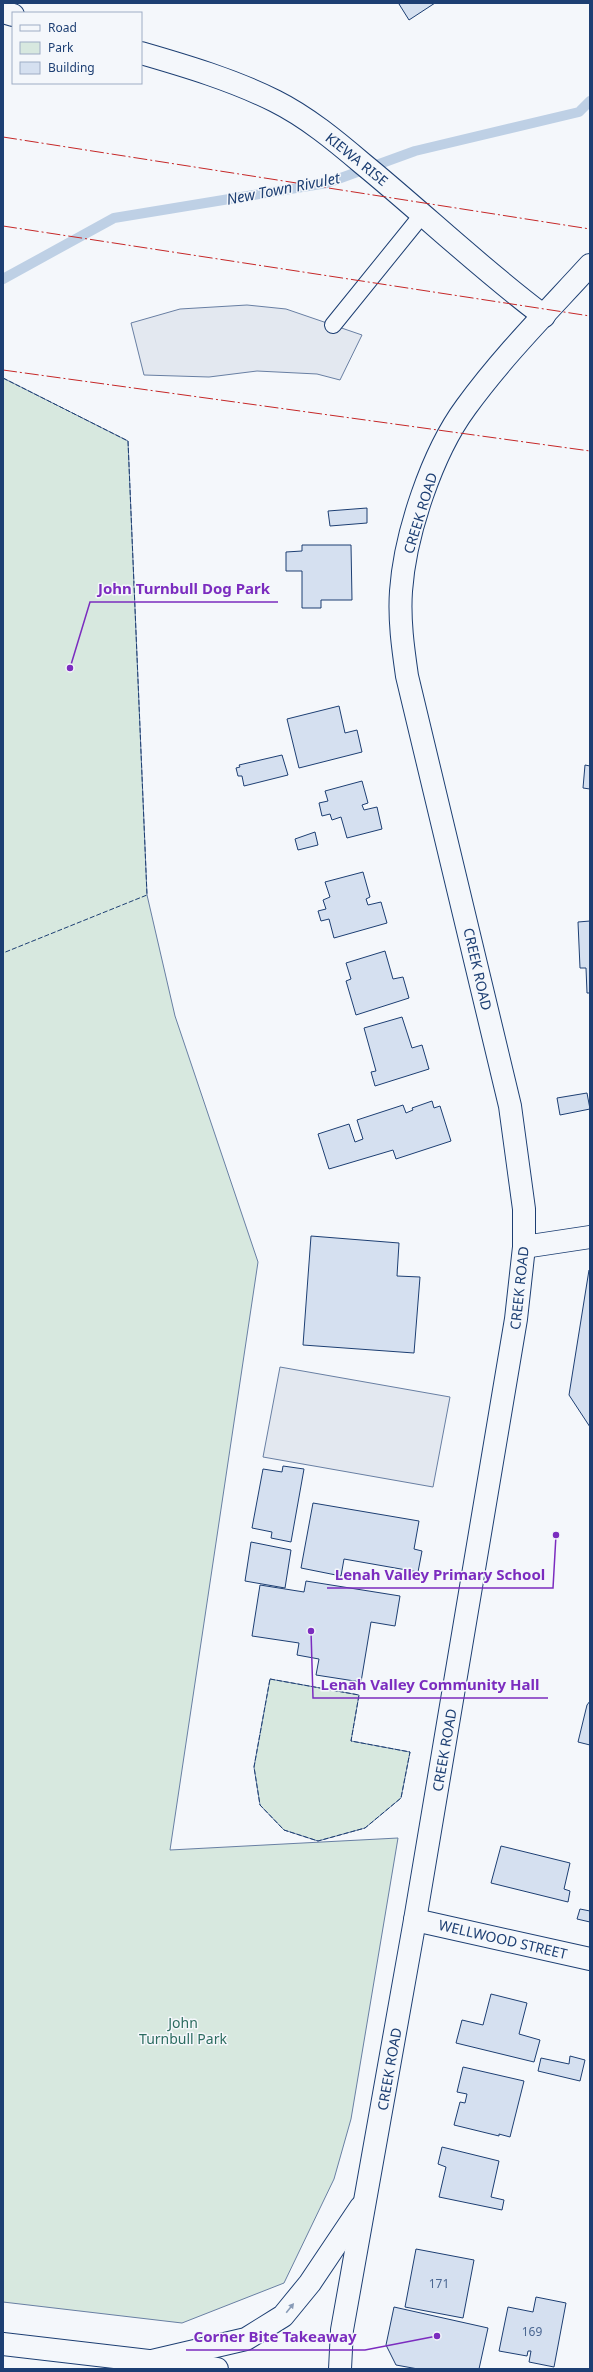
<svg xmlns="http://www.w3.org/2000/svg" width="593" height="2372" font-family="'Noto Sans',sans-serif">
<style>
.green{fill:#d7e8df;stroke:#687fa3}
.parking{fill:#e3e8f0;stroke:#687fa3}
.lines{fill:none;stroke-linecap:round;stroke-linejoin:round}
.stream{stroke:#bed0e5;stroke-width:10}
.building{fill:#d5e0f0;stroke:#1d3f73}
.service-casing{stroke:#1d3f73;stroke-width:18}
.minor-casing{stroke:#1d3f73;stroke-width:24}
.tertiary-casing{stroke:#1d3f73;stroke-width:24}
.service{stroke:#f4f7fb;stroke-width:16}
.minor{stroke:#f4f7fb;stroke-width:22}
.tertiary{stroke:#f4f7fb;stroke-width:22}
.fence{stroke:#1d3f73;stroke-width:1;stroke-dasharray:5 2;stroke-linecap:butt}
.power{stroke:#c62828;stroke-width:1;stroke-dasharray:14 3 2 3;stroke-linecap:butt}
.oneway{fill:#889bb7}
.labels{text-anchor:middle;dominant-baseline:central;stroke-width:3;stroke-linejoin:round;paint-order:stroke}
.number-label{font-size:12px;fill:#4b6792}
.street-label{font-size:14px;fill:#1d3f73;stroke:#f4f7fb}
.park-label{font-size:14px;fill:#2c6c60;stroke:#f4f7fb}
.water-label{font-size:15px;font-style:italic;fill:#1d3f73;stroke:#f4f7fb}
.leader{fill:none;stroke:#7b2cbf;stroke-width:1.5}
.callout-dot{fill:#7b2cbf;stroke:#f4f7fb;stroke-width:1.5}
.callout-label{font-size:15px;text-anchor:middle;font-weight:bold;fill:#7b2cbf;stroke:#f4f7fb;stroke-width:3;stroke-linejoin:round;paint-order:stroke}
</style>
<rect width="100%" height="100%" fill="#f4f7fb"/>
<g class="green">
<polygon points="3,378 128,441 147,895 175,1016 258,1262 170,1850 398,1838 351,2119 334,2179 284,2283 182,2323 3,2302"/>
<polygon points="270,1679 359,1695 351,1741 410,1752 401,1798 365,1828 318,1841 284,1830 260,1805 254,1767"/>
</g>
<g class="parking">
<polygon points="247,305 286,309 362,335 340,380 317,374 257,371 209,377 144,375 131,323 180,309"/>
<polygon points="280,1367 450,1397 433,1487 263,1457"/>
</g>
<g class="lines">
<polyline class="stream" points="3,279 114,218 327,183 415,151 579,112 590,101"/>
</g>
<g class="building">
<polygon points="401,3 435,3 409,20 399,4"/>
<polygon points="367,508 367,523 330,526 328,511"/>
<polygon points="302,545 351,545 352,600 321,600 321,608 302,608 302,571 286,571 286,552 302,551"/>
<polygon points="339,706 345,733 357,730 362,752 299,768 287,719"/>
<polygon points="282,755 288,775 244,786 242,776 238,776 236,768 240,767 239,765"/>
<polygon points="585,765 590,766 590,789 583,788"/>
<polygon points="362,781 368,803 362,805 364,810 377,807 382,829 347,838 341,817 332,820 330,814 322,816 319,803 328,801 325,791"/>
<polygon points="315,832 318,845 298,850 295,839"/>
<polygon points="363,872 370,897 366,899 368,905 381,902 387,923 334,938 329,919 321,921 318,911 326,909 323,900 330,897 325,882"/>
<polygon points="590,921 590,993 587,993 586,968 580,968 578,922"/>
<polygon points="385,951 393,979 403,977 409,998 356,1015 346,981 351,979 346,963"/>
<polygon points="402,1017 412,1048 422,1045 429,1069 375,1086 371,1072 376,1071 364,1028"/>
<polygon points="587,1093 590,1109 560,1115 557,1098"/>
<polygon points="432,1101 434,1108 440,1106 451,1141 396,1159 393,1150 329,1169 318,1134 349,1124 355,1142 363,1139 357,1120 403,1105 406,1113 413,1110 412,1108"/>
<polygon points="311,1236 399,1243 397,1276 420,1277 414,1353 303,1345"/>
<polygon points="589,1270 590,1270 590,1427 569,1395"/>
<polygon points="283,1466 304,1469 291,1542 271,1538 272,1532 252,1528 263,1469 282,1472"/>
<polygon points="313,1503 419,1521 414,1549 422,1551 418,1572 344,1559 341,1576 301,1568"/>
<polygon points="251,1542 291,1550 285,1588 245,1581"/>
<polygon points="306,1581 400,1596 395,1626 371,1622 361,1682 316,1675 319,1659 297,1655 299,1643 252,1636 260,1585 304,1592"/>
<polygon points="590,1701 590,1745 578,1742 587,1705"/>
<polygon points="501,1846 570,1863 564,1889 570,1891 568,1902 491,1883"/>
<polygon points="580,1909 590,1911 590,1922 577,1919"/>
<polygon points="491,1994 527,2003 519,2034 540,2040 534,2062 456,2043 462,2020 483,2025"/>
<polygon points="570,2056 585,2060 580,2081 538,2071 541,2058 569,2064"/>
<polygon points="463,2067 524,2081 510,2137 499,2134 499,2136 454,2125 460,2102 465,2103 467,2094 457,2092"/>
<polygon points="442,2147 499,2161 491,2197 504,2200 502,2210 439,2197 446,2167 438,2164"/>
<polygon points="416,2249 474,2260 463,2318 405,2307"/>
<polygon points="536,2297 566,2303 554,2367 529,2362 531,2351 528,2351 527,2356 499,2351 508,2307 533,2312"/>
<polygon points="394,2307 488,2328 479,2369 418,2369 396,2365 386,2345"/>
</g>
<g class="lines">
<defs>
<polyline id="service" points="333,325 422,215"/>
<g id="minor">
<polyline points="3,12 13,15"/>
<path d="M141,53C186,66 233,80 275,101C307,117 336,141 363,164C424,214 481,269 544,316"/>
<polyline points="524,1247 590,1237"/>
<polyline points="415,1920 590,1959"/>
</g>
<g id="tertiary">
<polyline points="3,2344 217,2369"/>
<polyline points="152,2361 246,2339 283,2316 310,2283 361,2207"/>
<path d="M340,2369L342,2330L415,1920L516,1319L524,1247V1209L510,1106L407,676C403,648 399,620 401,591C405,534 432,453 466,407C503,356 548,311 590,265"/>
</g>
</defs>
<use href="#service" class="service-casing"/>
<use href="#minor" class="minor-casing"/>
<use href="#tertiary" class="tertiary-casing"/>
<use href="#service" class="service"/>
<use href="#minor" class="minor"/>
<use href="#tertiary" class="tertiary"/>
<g class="fence">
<polyline points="3,378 128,441 147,895 3,953"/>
<polygon points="270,1679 359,1695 351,1741 410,1752 401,1798 365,1828 318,1841 284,1830 260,1805 254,1767"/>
</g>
<g class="power">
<polyline points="3,137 590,229"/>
<polyline points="3,226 590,316"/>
<polyline points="3,370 590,451"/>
</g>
</g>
<defs><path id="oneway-solid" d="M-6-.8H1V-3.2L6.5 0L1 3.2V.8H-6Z"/></defs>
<use class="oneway" href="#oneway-solid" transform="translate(290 2308) rotate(-51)"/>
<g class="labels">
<g class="number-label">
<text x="439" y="2283">171</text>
<text x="532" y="2331">169</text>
</g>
<g class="street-label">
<text transform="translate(357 159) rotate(39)">KIEWA RISE</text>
<text transform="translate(420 513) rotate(-73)">CREEK ROAD</text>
<text transform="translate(478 969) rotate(77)">CREEK ROAD</text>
<text transform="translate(519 1288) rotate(-84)">CREEK ROAD</text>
<text transform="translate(444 1750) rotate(-80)">CREEK ROAD</text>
<text transform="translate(503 1939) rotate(13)">WELLWOOD STREET</text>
<text transform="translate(389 2069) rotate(-80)">CREEK ROAD</text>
</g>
<g class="park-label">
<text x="183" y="2022">John<tspan x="183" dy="16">Turnbull Park</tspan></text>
</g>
<g class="water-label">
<text transform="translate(283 188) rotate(-11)">New Town Rivulet</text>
</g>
</g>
<path class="leader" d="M70 668L90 602H278M556 1535L553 1588H327M311 1631L313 1698H548M437 2336L365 2350H186"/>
<g class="callout-dot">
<circle cx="70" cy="668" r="4"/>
<circle cx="556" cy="1535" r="4"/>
<circle cx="311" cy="1631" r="4"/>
<circle cx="437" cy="2336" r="4"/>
</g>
<g class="callout-label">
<text x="184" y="594">John Turnbull Dog Park</text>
<text x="440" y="1580">Lenah Valley Primary School</text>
<text x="430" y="1690">Lenah Valley Community Hall</text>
<text x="275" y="2342">Corner Bite Takeaway</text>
</g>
<rect width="593" height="2372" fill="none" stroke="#1d3f73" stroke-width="8"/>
<rect x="12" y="12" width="130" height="72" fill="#f4f7fb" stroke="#9eadc5"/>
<rect x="20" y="25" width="20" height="6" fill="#f4f7fb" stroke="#9eadc5"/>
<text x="48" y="32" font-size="12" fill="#1d3f73">Road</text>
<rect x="20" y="42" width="20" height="12" fill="#d7e8df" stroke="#9eadc5"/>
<text x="48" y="52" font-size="12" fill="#1d3f73">Park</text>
<rect x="20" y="62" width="20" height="12" fill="#d5e0f0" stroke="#9eadc5"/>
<text x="48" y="72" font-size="12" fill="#1d3f73">Building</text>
</svg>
